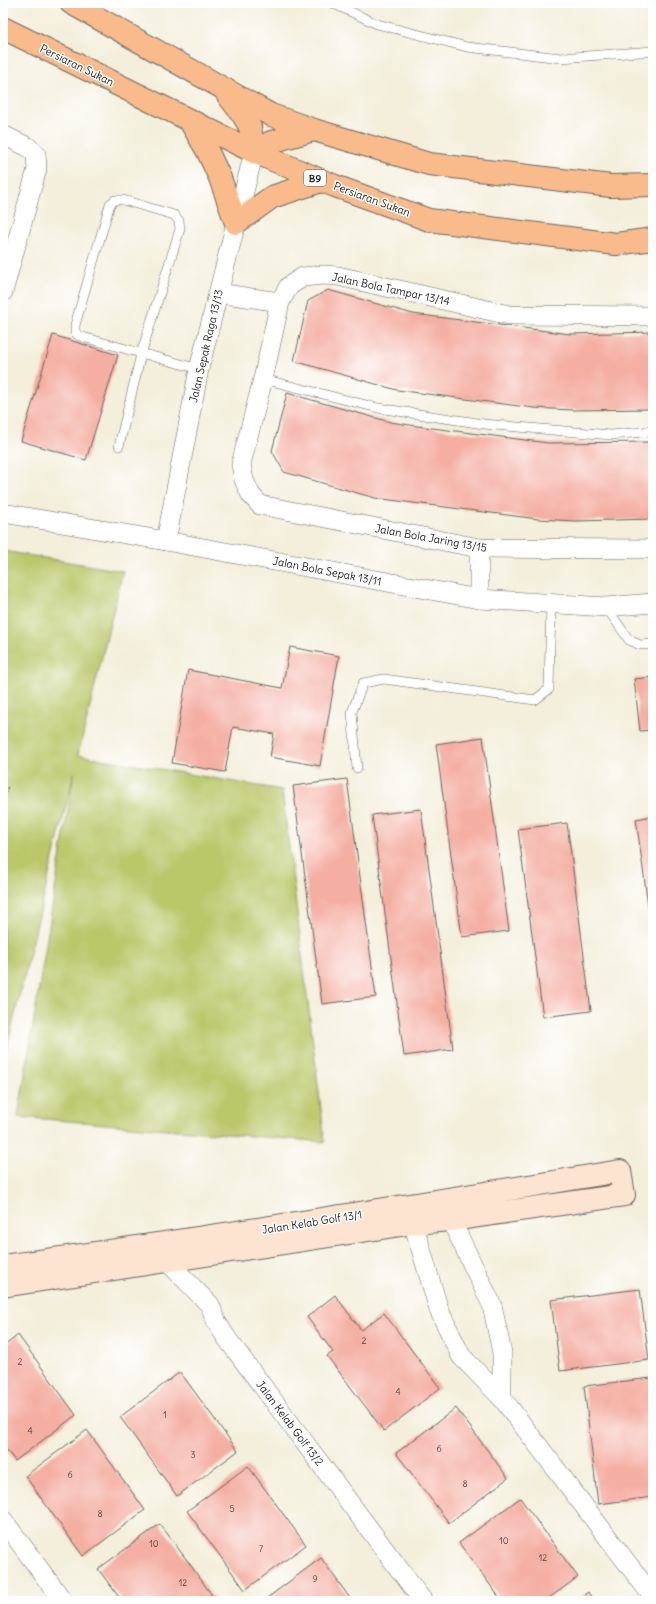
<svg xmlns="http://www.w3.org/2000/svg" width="656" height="1604" font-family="Delius,sans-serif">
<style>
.park{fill:#bac86a;stroke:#6b7243}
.building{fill:#f4aea2}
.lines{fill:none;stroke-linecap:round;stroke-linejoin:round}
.lane-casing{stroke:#67665f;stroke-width:10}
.street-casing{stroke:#67665f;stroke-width:20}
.secondary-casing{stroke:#67665f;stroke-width:24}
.primary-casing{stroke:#67665f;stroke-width:24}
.path{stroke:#67665f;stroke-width:2.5;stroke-dasharray:1 3;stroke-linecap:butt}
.lane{stroke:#fff;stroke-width:9}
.street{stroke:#fff;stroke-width:19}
.secondary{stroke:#fde4d1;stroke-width:22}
.primary{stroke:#fabb8c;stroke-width:22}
.labels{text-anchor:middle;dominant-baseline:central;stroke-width:3;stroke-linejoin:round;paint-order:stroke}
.number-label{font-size:9px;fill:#52403e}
.shield{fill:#fff;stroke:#606060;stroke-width:1}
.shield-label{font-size:10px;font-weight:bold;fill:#1c1c1c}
.street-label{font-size:11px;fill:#1c1c1c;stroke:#fff}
</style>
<rect width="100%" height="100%" fill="#fff"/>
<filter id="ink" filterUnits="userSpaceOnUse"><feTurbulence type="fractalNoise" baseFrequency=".025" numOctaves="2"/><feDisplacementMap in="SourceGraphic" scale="8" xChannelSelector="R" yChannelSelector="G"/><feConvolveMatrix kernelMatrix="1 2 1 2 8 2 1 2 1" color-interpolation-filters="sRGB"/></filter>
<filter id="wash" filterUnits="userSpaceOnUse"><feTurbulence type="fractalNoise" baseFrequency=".012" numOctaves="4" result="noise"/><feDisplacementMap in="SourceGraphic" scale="16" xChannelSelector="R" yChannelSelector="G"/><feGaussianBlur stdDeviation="0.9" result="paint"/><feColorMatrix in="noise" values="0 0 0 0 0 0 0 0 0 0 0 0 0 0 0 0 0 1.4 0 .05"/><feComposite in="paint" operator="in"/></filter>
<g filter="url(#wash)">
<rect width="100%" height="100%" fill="#f3efdb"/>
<polygon class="park" points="3,551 123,571 78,755 282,790 325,1142 18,1117 74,773 3,1063"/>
<g id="blocks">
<g class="building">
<polygon points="328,290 413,314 570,334 653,332 653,409 572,410 534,408 397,390 294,361 308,301"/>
<polygon points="53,335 118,355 86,460 21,441"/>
<polygon points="287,393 390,422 417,426 548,443 653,442 653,519 576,521 538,519 375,498 284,472 272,451"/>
<polygon points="290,647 339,656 320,766 270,757 274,734 233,727 225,772 172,763 188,670 282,688"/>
<polygon points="653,677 653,730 640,731 634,679"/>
<polygon points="483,737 509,931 462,937 436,744"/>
<polygon points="347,779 376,997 322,1004 293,786"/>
<polygon points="421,809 453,1049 404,1056 372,815"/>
<polygon points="653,816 653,933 652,933 636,819"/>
<polygon points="567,823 591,1011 543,1017 518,829"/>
<polygon points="640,1289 649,1360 560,1371 551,1300"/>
<polygon points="335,1295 361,1330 384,1313 440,1388 384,1431 327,1356 333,1352 307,1317"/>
<polygon points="18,1335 76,1415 15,1461 3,1445 3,1347"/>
<polygon points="180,1372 238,1451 177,1496 120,1417"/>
<polygon points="651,1378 653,1394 653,1497 598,1504 584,1386"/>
<polygon points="456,1408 508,1478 449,1523 396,1453"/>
<polygon points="87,1430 145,1510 83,1556 25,1476"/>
<polygon points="248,1466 306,1545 245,1590 187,1511"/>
<polygon points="520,1498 578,1577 545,1601 502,1601 459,1543"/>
<polygon points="160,1524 189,1563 216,1601 122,1601 98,1569"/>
<polygon points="321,1558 352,1601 263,1601"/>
<polygon points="588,1592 594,1601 576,1601"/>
</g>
</g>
</g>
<g filter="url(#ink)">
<use href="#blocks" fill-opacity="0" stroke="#67665f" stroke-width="1"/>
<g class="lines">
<defs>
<g id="lane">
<polyline points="332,3 377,24 467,47 561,58 653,51"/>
<polyline points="263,379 378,408 484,424 611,435 653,431"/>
<polyline points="119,446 141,354 180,229 179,221 174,215 123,200 115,200 110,204 75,325 75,332 79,336 199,369"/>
<polyline points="606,607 629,640 640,645 653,644"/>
<polyline points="357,768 352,712 363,683 384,679 535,700 549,689 551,603"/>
</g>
<g id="street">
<polyline points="3,135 28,147 36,154 37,169 3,292"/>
<polyline points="218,293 280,302"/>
<polyline points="653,316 509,315 338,276 322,275 303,277 289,286 280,302 263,379 241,464 244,480 251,495 260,505 479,548 653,549"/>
<polyline points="3,513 166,541 479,599 606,607 653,603"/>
<polyline points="166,541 199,369 254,152"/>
<polyline points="479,599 479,548"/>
<polyline points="446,1207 451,1220 492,1305 502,1353 502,1398"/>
<polyline points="409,1209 439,1310 461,1356 502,1398 653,1597"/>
<polyline points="163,1250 167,1261 210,1305 217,1323 228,1340 423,1601"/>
<polyline points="3,1520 63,1601"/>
</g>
<path id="secondary" d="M3,1266C209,1238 415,1205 620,1171L624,1195L451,1220L414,1223L3,1286"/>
<g id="primary">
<polyline points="71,3 271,115 314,130 429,164 611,186 653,185"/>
<polyline points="3,28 254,152 335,186 429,220 616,244 653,239"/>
<polyline points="227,94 243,115 250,127 254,152 271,142 314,130"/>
<polyline points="190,121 208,152 220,178 236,223 272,197 321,181"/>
</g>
</defs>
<use href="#lane" class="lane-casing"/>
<use href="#street" class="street-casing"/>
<use href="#secondary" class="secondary-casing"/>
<use href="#primary" class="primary-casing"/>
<polyline class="path" points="3,787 7,788 3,808"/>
<use href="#lane" class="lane"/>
<use href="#street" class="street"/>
<use href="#secondary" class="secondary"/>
<use href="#primary" class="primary"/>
</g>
</g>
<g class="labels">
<g class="number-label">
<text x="364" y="1340">2</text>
<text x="20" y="1361">2</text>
<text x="398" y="1391">4</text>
<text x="165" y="1414">1</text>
<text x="30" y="1430">4</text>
<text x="439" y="1448">6</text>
<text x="193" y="1454">3</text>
<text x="70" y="1474">6</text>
<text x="465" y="1483">8</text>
<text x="232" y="1508">5</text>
<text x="100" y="1513">8</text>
<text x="504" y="1540">10</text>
<text x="154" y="1543">10</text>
<text x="261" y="1548">7</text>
<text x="543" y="1557">12</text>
<text x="315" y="1578">9</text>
<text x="183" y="1582">12</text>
</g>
<rect class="shield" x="304" y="170" width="22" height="16" rx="3"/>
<g class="shield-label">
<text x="315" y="178">B9</text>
</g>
<g class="street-label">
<text transform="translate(77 65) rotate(26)">Persiaran Sukan</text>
<text transform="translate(372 199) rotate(20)">Persiaran Sukan</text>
<text transform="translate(391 289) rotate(12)">Jalan Bola Tampar 13/14</text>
<text transform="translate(206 346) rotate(-77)">Jalan Sepak Raga 13/13</text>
<text transform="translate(431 538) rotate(10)">Jalan Bola Jaring 13/15</text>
<text transform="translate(327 571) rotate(11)">Jalan Bola Sepak 13/11</text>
<text transform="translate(312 1222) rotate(-9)">Jalan Kelab Golf 13/1</text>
<text transform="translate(290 1423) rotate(53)">Jalan Kelab Golf 13/2</text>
</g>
</g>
<rect width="656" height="1604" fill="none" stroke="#fff" stroke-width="16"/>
</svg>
